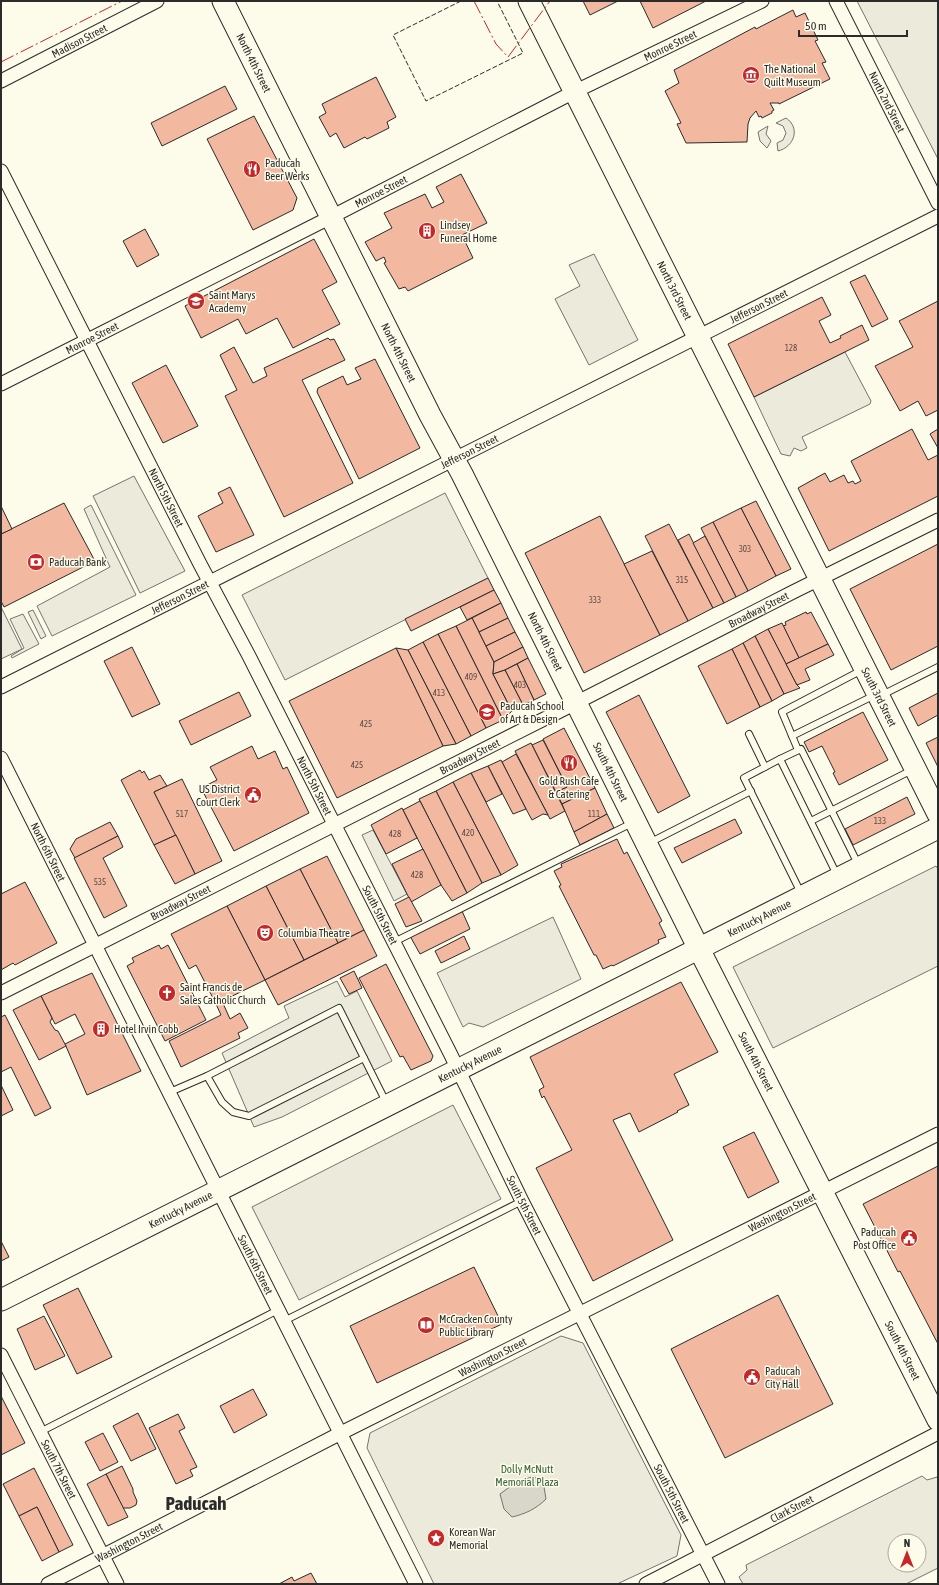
<svg xmlns="http://www.w3.org/2000/svg" width="939" height="1585" font-family="'Asap Condensed',sans-serif">
<style>
.green{fill:#ecebdb;stroke:#74746e}
.parking{fill:#eceadb;stroke:#74746e;fill-rule:evenodd}
.water{fill:#d8d7c9;stroke:#74746e}
.building{fill:#f2b8a0;stroke:#2b2b2b}
.lines{fill:none;stroke-linecap:round;stroke-linejoin:round}
.service-casing{stroke:#2b2b2b;stroke-width:8}
.minor-casing{stroke:#2b2b2b;stroke-width:15}
.primary-casing{stroke:#2b2b2b;stroke-width:23}
.service{stroke:#fdfbea;stroke-width:6}
.minor{stroke:#fdfbea;stroke-width:13}
.primary{stroke:#fdfbea;stroke-width:21}
.fence{stroke:#2b2b2b;stroke-width:1;stroke-dasharray:5 2;stroke-linecap:butt}
.power{stroke:#c62828;stroke-width:1;stroke-dasharray:14 3 2 3;stroke-linecap:butt}
.labels{text-anchor:middle;dominant-baseline:central;stroke-width:3;stroke-linejoin:round;paint-order:stroke}
.number-label{font-size:9px;fill:#5d4e48}
.street-label{font-size:11px;fill:#2b2b2b;stroke:#fdfbea}
.poi-label{font-size:11px;fill:#2b2b2b;stroke:#fdfbea;text-anchor:start}
.park-label{font-size:11px;fill:#34623c;stroke:#fdfbea}
.town-label{font-size:19px;font-weight:bold;fill:#2b2b2b;stroke:#fdfbea}
</style>
<rect width="100%" height="100%" fill="#fdfbea"/>
<g class="green">
<path d="M786,118C801,128 794,147 778,151L777,143L783,140L786,133L783,126L776,123Z"/>
<polygon points="768,126 766,134 771,141 767,148 760,141 758,132"/>
<polygon points="845,352 871,401 870,404 802,437 807,448 801,451 794,448 790,456 781,454 754,397"/>
<polygon points="91,505 136,595 52,636 37,606 110,567 84,509"/>
<polygon points="33,610 46,636 41,639 28,612"/>
<polygon points="23,614 39,644 12,658 11,656 24,648 10,619"/>
<polygon points="373,830 407,894 394,901 362,835"/>
<polygon points="561,1336 583,1343 681,1535 677,1556 617,1584 434,1584 367,1448 370,1433"/>
</g>
<g class="parking">
<polygon points="857,1 938,1 938,159"/>
<polygon points="594,254 638,340 589,365 555,299 580,286 569,265"/>
<polygon points="134,476 185,571 140,593 93,496"/>
<polygon points="445,493 488,578 285,680 242,595"/>
<polygon points="1,607 22,649 1,659"/>
<polygon points="936,866 938,869 938,966 773,1048 733,967"/>
<polygon points="553,917 581,979 483,1027 469,1023 463,1027 437,973"/>
<polygon points="337,981 345,997 357,991 392,1061 282,1117 254,1127 222,1053 289,1018 284,1006"/>
<polygon points="453,1105 501,1199 299,1300 252,1207"/>
<path d="M922,1476L927,1480L937,1477L938,1479V1568L906,1584H743L739,1577L747,1570L746,1565ZM895,1541H919V1565H895Z"/>
</g>
<path class="water" d="M534,1476L544,1487L546,1499C536,1509 525,1514 512,1517L504,1509L500,1494L515,1483Z"/>
<g class="building">
<polygon points="583,1 618,1 590,15"/>
<polygon points="640,1 706,1 653,28"/>
<polygon points="793,10 796,17 805,13 818,40 815,41 826,62 822,63 830,79 779,104 779,103 770,103 774,110 772,111 772,113 762,118 761,116 759,117 756,111 750,118 748,124 747,142 686,143 677,124 681,123 665,91 679,83 674,70 755,27 756,29"/>
<polygon points="376,77 396,117 387,122 389,128 367,139 365,137 344,148 336,133 330,137 319,117 326,113 322,104"/>
<polygon points="225,86 237,109 162,146 151,123"/>
<polygon points="254,116 297,198 293,210 253,230 207,139"/>
<polygon points="461,174 487,223 462,235 473,258 408,291 405,287 399,289 384,263 386,262 384,257 376,261 365,242 392,228 384,213 425,194 432,208 444,202 436,187"/>
<polygon points="145,229 159,255 137,267 123,241"/>
<polygon points="314,239 337,282 322,290 340,324 293,348 277,318 246,334 238,319 201,338 185,306"/>
<polygon points="865,275 888,319 872,327 850,282"/>
<polygon points="822,297 831,315 819,321 830,343 841,338 840,336 862,325 869,340 754,397 728,344"/>
<polygon points="938,301 938,410 926,416 918,401 900,411 875,366 913,347 899,321"/>
<polygon points="328,338 330,340 334,339 345,360 302,380 353,483 284,517 225,396 237,390 220,355 234,347 253,383 267,376 264,368"/>
<polygon points="375,359 420,448 359,479 317,392 318,388 343,376 347,385 361,379 355,368"/>
<polygon points="166,365 198,426 163,443 132,383"/>
<polygon points="912,429 928,460 938,455 938,496 829,551 798,488 825,473 830,482 844,475 848,483 853,481 855,484 861,481 851,461"/>
<polygon points="938,429 938,448 930,434"/>
<polygon points="230,487 254,535 216,552 198,516 223,503 218,493"/>
<polygon points="756,501 791,569 776,576 741,508"/>
<polygon points="64,503 95,561 4,607 1,601 1,534"/>
<polygon points="1,506 12,529 1,534"/>
<polygon points="741,508 776,576 748,591 713,522"/>
<polygon points="600,516 660,635 584,673 525,553"/>
<polygon points="713,522 748,591 736,597 701,528"/>
<polygon points="669,524 713,608 688,621 645,536"/>
<polygon points="689,534 724,603 713,608 678,540"/>
<polygon points="705,536 736,597 724,603 693,543"/>
<polygon points="938,544 938,646 891,670 850,589"/>
<polygon points="652,551 688,621 660,635 624,564"/>
<polygon points="488,578 494,590 411,631 405,619"/>
<polygon points="494,590 501,603 467,620 460,607"/>
<polygon points="501,603 508,618 479,632 472,618"/>
<polygon points="806,612 807,614 811,612 828,644 799,658 783,626 786,625 785,622"/>
<polygon points="472,618 494,662 493,674 512,711 503,720 456,626"/>
<polygon points="508,618 515,632 486,646 479,632"/>
<polygon points="782,623 799,658 786,664 768,629"/>
<polygon points="456,626 503,720 486,728 438,634"/>
<polygon points="768,629 797,685 800,688 784,694 755,636"/>
<polygon points="515,632 523,647 494,662 486,646"/>
<polygon points="438,634 486,728 471,736 423,642"/>
<polygon points="755,636 784,694 772,701 743,643"/>
<polygon points="423,642 471,736 456,744 408,650"/>
<polygon points="743,643 772,701 760,707 732,649"/>
<polygon points="828,644 834,655 805,669 810,680 797,685 786,664"/>
<polygon points="132,647 160,704 132,717 104,661"/>
<polygon points="523,647 528,658 505,670 493,674 494,662"/>
<polygon points="396,648 408,650 456,744 443,746"/>
<polygon points="396,648 443,746 337,798 289,701"/>
<polygon points="732,649 760,707 727,724 698,666"/>
<polygon points="528,658 546,694 534,700 517,664"/>
<polygon points="517,664 534,700 523,705 505,670"/>
<polygon points="505,670 523,705 512,711 493,674"/>
<polygon points="239,692 251,716 191,745 179,721"/>
<polygon points="938,693 938,715 918,726 909,708"/>
<polygon points="639,695 690,796 658,813 606,712"/>
<polygon points="863,712 888,760 839,785 833,773 835,772 822,746 809,752 804,742"/>
<polygon points="564,728 595,788 562,804 556,792 567,787 543,739"/>
<polygon points="938,737 938,767 926,743"/>
<polygon points="543,740 567,787 556,792 532,745"/>
<polygon points="531,743 565,811 550,819 515,751"/>
<polygon points="252,746 258,759 275,751 283,769 287,767 309,813 234,851 201,788 217,780 210,767"/>
<polygon points="516,754 548,815 543,814 532,820 526,809 502,762"/>
<polygon points="501,760 526,809 513,814 488,766"/>
<polygon points="488,766 502,794 486,802 471,773"/>
<polygon points="140,770 142,773 144,771 149,780 160,775 167,786 154,792 176,835 154,845 121,780"/>
<polygon points="471,773 518,865 501,875 453,782"/>
<polygon points="182,779 222,861 195,874 154,792"/>
<polygon points="453,782 501,875 482,883 436,791"/>
<polygon points="595,788 607,814 574,832 562,804"/>
<polygon points="436,791 482,883 467,893 419,799"/>
<polygon points="907,797 915,814 853,845 845,829"/>
<polygon points="420,801 467,893 452,901 441,885 403,810"/>
<polygon points="402,808 417,838 386,854 371,825"/>
<polygon points="607,814 614,828 580,845 574,832"/>
<polygon points="735,819 742,833 682,863 674,848"/>
<polygon points="110,822 118,836 75,858 70,849 76,839"/>
<polygon points="176,835 195,874 175,884 154,845"/>
<polygon points="118,836 123,847 103,858 127,906 104,918 74,858"/>
<polygon points="617,839 624,854 627,852 662,921 659,923 666,937 658,940 659,943 613,966 612,965 603,969 596,955 594,955 559,886 561,885 554,871 562,867 561,864"/>
<polygon points="423,849 441,885 411,902 392,864"/>
<polygon points="327,856 364,930 338,943 300,869"/>
<polygon points="300,869 338,943 304,960 266,886"/>
<polygon points="25,882 57,943 15,965 13,963 1,970 1,894"/>
<polygon points="266,886 304,960 265,980 227,906"/>
<polygon points="409,897 422,921 406,927 395,904"/>
<polygon points="227,906 265,980 216,1004 196,965 189,969 171,934"/>
<polygon points="462,911 470,929 420,954 410,936"/>
<polygon points="364,930 377,956 278,1005 265,980"/>
<polygon points="464,936 470,949 441,963 435,951"/>
<polygon points="159,945 161,949 168,945 206,1020 165,1041 127,966 134,962 132,958"/>
<polygon points="386,964 433,1056 431,1061 411,1070 403,1056 400,1057 359,978"/>
<polygon points="354,971 362,988 349,994 340,978"/>
<polygon points="92,973 141,1071 87,1095 65,1044 85,1034 75,1014 55,1024 41,996"/>
<polygon points="681,982 718,1052 674,1074 689,1105 677,1111 678,1112 639,1132 630,1113 613,1120 673,1240 593,1281 536,1168 572,1150 544,1096 542,1098 539,1090 544,1087 530,1057"/>
<polygon points="41,996 52,1018 50,1022 55,1030 58,1031 66,1046 39,1060 13,1010"/>
<polygon points="222,1001 230,1019 240,1013 248,1028 238,1033 240,1038 181,1067 169,1041 221,1015 216,1004"/>
<polygon points="5,1015 51,1108 35,1116 11,1067 1,1072 1,1017"/>
<polygon points="1,1085 13,1110 1,1116"/>
<polygon points="754,1132 779,1182 748,1198 723,1147"/>
<polygon points="938,1166 938,1344 900,1271 898,1272 863,1204"/>
<polygon points="1,1241 9,1257 1,1261"/>
<polygon points="474,1267 502,1324 377,1383 350,1326"/>
<polygon points="78,1288 112,1357 77,1374 43,1305"/>
<polygon points="778,1295 833,1404 725,1458 671,1349"/>
<polygon points="44,1316 65,1356 35,1370 17,1329"/>
<polygon points="253,1389 267,1415 234,1433 220,1406"/>
<polygon points="1,1396 25,1443 1,1455"/>
<polygon points="138,1413 156,1449 131,1461 113,1426"/>
<polygon points="178,1414 185,1428 179,1431 197,1467 190,1470 193,1476 176,1484 149,1428"/>
<polygon points="103,1433 118,1462 100,1471 85,1442"/>
<polygon points="122,1466 133,1489 133,1492 137,1501 136,1505 130,1508 123,1508 106,1474"/>
<polygon points="34,1468 73,1545 59,1552 37,1507 19,1516 3,1484"/>
<polygon points="106,1474 128,1517 108,1526 87,1484"/>
<polygon points="37,1507 59,1552 42,1561 19,1516"/>
<polygon points="311,1573 317,1584 279,1584 292,1577 294,1581"/>
</g>
<g class="lines">
<defs>
<g id="service">
<polyline points="882,695 938,667"/>
<polyline points="749,734 765,767"/>
<polyline points="792,736 875,695"/>
<polyline points="798,750 782,712 862,670"/>
<polyline points="780,759 801,749 858,864"/>
<polyline points="811,821 912,770"/>
<polyline points="649,843 751,791"/>
<polyline points="801,893 744,778 780,759 837,875"/>
<polyline points="394,942 632,823"/>
<polyline points="207,1076 222,1102 233,1112 249,1116 364,1058"/>
<polyline points="170,1092 207,1076 339,1008 386,1102"/>
<polyline points="284,1321 522,1201"/>
<polyline points="40,1432 278,1310"/>
</g>
<g id="minor">
<path id="s1" d="M836,1L938,203"/>
<path id="s2" d="M1,81L157,1"/>
<path id="s3" d="M1,171L200,564L249,656L450,1053L522,1201L718,1584"/>
<path id="s4" d="M1,384L331,217L574,92L762,1"/>
<path id="s5" d="M1,687L938,216"/>
<path id="s6" d="M1,758L416,1584"/>
<path id="s7" d="M1,993L558,712L793,592L938,520"/>
<path id="s8" d="M1,1355L117,1584"/>
<path id="s9" d="M48,1584L341,1433L938,1134"/>
<path id="s10" d="M646,1584L938,1433"/>
</g>
<g id="primary">
<path id="s11" d="M223,1L430,415L462,474L699,949L938,1420"/>
<path id="s12" d="M529,1L938,814"/>
<path id="s13" d="M1,1300L938,828"/>
</g>
</defs>
<use href="#service" class="service-casing"/>
<use href="#minor" class="minor-casing"/>
<use href="#primary" class="primary-casing"/>
<use href="#service" class="service"/>
<use href="#minor" class="minor"/>
<use href="#primary" class="primary"/>
<polyline class="fence" points="461,1 393,35 426,101 523,53 497,1"/>
<g class="power">
<polyline points="474,1 496,44 508,57 550,1"/>
<polyline points="1,62 122,1"/>
</g>
</g>
<defs>
<symbol id="museum-disc" viewBox="-11 -11 22 22"><circle r="9.5" fill="#c62828" stroke="#fdfbea"/><path d="M0-6L6-3V-2H-6V-3ZM-5-1h2V3h-2ZM-1-1h2V3h-2ZM3-1h2V3H3ZM-6 4H6V6H-6Z" fill="#fff"/></symbol>
<symbol id="restaurant-disc" viewBox="-11 -11 22 22"><circle r="9.5" fill="#c62828" stroke="#fdfbea"/><path d="M-5-6h1v4h1v-4h1v4h1v-4h1v5L-1.5 .5V6h-2V.5L-5-1ZM5-6V6H3V1.5H1.5Q1.5-4 5-6Z" fill="#fff"/></symbol>
<symbol id="building-disc" viewBox="-11 -11 22 22"><circle r="9.5" fill="#c62828" stroke="#fdfbea"/><path d="M-4-6H4V6H1V3H-1V6H-4ZM-2.5-4.3h1.7v1.8h-1.7ZM.8-4.3h1.7v1.8H.8ZM-2.5-1h1.7V.8h-1.7ZM.8-1h1.7V.8H.8Z" fill="#fff"/></symbol>
<symbol id="school-disc" viewBox="-11 -11 22 22"><circle r="9.5" fill="#c62828" stroke="#fdfbea"/><path d="M0-5L7-2L0 1L-7-2ZM-4 1L0 2.5L4 1V4Q0 6-4 4Z" fill="#fff"/></symbol>
<symbol id="bank-disc" viewBox="-11 -11 22 22"><circle r="9.5" fill="#c62828" stroke="#fdfbea"/><path d="M-6-4H6V4H-6ZM0-2.3a2.3 2.3 0 1 0 0 4.6a2.3 2.3 0 1 0 0-4.6Z" fill="#fff"/></symbol>
<symbol id="university-disc" viewBox="-11 -11 22 22"><circle r="9.5" fill="#c62828" stroke="#fdfbea"/><path d="M0-5L7-2L0 1L-7-2ZM-4 1L0 2.5L4 1V4Q0 6-4 4Z" fill="#fff"/></symbol>
<symbol id="civic-disc" viewBox="-11 -11 22 22"><circle r="9.5" fill="#c62828" stroke="#fdfbea"/><path d="M-.6-6.5H3V-4.5H.6V-3L4-1V1h2V6H-6V1h2V-1L-.6-3ZM-1.2 2.5V6h2.4V2.5Z" fill="#fff"/></symbol>
<symbol id="theatre-disc" viewBox="-11 -11 22 22"><circle r="9.5" fill="#c62828" stroke="#fdfbea"/><path d="M-5-5.5Q0-4 5-5.5V0Q5 5 0 6Q-5 5-5 0ZM-3.3-2.5H-1v1.5H-3.3ZM1-2.5H3.3v1.5H1ZM-2.8 1Q0 5.5 2.8 1Z" fill="#fff"/></symbol>
<symbol id="church-disc" viewBox="-11 -11 22 22"><circle r="9.5" fill="#c62828" stroke="#fdfbea"/><path d="M-1.2-6h2.4v3.5h3.3v2.4h-3.3V6h-2.4V-.1h-3.3v-2.4h3.3Z" fill="#fff"/></symbol>
<symbol id="library-disc" viewBox="-11 -11 22 22"><circle r="9.5" fill="#c62828" stroke="#fdfbea"/><path d="M-6-4Q-3-5.5-.7-3.5V5Q-3 3-6 4ZM6-4Q3-5.5 .7-3.5V5Q3 3 6 4Z" fill="#fff"/></symbol>
<symbol id="sight-disc" viewBox="-11 -11 22 22"><circle r="9.5" fill="#c62828" stroke="#fdfbea"/><path d="M0-6L1.8-2.2L6-1.7L2.9 1.2L3.7 5.4L0 3.3L-3.7 5.4L-2.9 1.2L-6-1.7L-1.8-2.2Z" fill="#fff"/></symbol>
</defs>
<g fill-rule="evenodd">
<use href="#museum-disc" x="741" y="65" width="20" height="20"/>
<use href="#restaurant-disc" x="242" y="159" width="20" height="20"/>
<use href="#building-disc" x="417" y="221" width="20" height="20"/>
<use href="#school-disc" x="186" y="291" width="20" height="20"/>
<use href="#bank-disc" x="26" y="552" width="20" height="20"/>
<use href="#university-disc" x="477" y="702" width="20" height="20"/>
<use href="#restaurant-disc" x="559" y="753" width="20" height="20"/>
<use href="#civic-disc" x="243" y="785" width="20" height="20"/>
<use href="#theatre-disc" x="255" y="923" width="20" height="20"/>
<use href="#church-disc" x="157" y="983" width="20" height="20"/>
<use href="#building-disc" x="91" y="1019" width="20" height="20"/>
<use href="#civic-disc" x="899" y="1228" width="20" height="20"/>
<use href="#library-disc" x="416" y="1315" width="20" height="20"/>
<use href="#civic-disc" x="742" y="1367" width="20" height="20"/>
<use href="#sight-disc" x="426" y="1528" width="20" height="20"/>
</g>
<g class="labels">
<g class="number-label">
<text x="791" y="348">128</text>
<text x="745" y="549">303</text>
<text x="682" y="580">315</text>
<text x="595" y="600">333</text>
<text x="471" y="677">409</text>
<text x="520" y="685">403</text>
<text x="439" y="693">413</text>
<text x="366" y="724">425</text>
<text x="357" y="765">425</text>
<text x="182" y="814">517</text>
<text x="594" y="814">111</text>
<text x="880" y="821">133</text>
<text x="468" y="833">420</text>
<text x="395" y="834">428</text>
<text x="417" y="875">428</text>
<text x="100" y="882">535</text>
</g>
<g class="street-label">
<text stroke="none"><textPath href="#s2" startOffset="88">Madison Street</textPath></text>
<text stroke="none"><textPath href="#s4" startOffset="750">Monroe Street</textPath></text>
<text stroke="none"><textPath href="#s11" startOffset="69">North 4th Street</textPath></text>
<text stroke="none"><textPath href="#s1" startOffset="113">North 2nd Street</textPath></text>
<text stroke="none"><textPath href="#s4" startOffset="426">Monroe Street</textPath></text>
<text stroke="none"><textPath href="#s12" startOffset="324">North 3rd Street</textPath></text>
<text stroke="none"><textPath href="#s5" startOffset="848">Jefferson Street</textPath></text>
<text stroke="none"><textPath href="#s4" startOffset="102">Monroe Street</textPath></text>
<text stroke="none"><textPath href="#s11" startOffset="393">North 4th Street</textPath></text>
<text stroke="none"><textPath href="#s5" startOffset="524">Jefferson Street</textPath></text>
<text stroke="none"><textPath href="#s3" startOffset="366">North 5th Street</textPath></text>
<text stroke="none"><textPath href="#s5" startOffset="200">Jefferson Street</textPath></text>
<text stroke="none"><textPath href="#s7" startOffset="849">Broadway Street</textPath></text>
<text stroke="none"><textPath href="#s11" startOffset="717">North 4th Street</textPath></text>
<text stroke="none"><textPath href="#s12" startOffset="779">South 3rd Street</textPath></text>
<text stroke="none"><textPath href="#s7" startOffset="525">Broadway Street</textPath></text>
<text stroke="none"><textPath href="#s11" startOffset="863">South 4th Street</textPath></text>
<text stroke="none"><textPath href="#s3" startOffset="690">North 5th Street</textPath></text>
<text stroke="none"><textPath href="#s6" startOffset="105">North 6th Street</textPath></text>
<text stroke="none"><textPath href="#s7" startOffset="201">Broadway Street</textPath></text>
<text stroke="none"><textPath href="#s3" startOffset="835">South 5th Street</textPath></text>
<text stroke="none"><textPath href="#s13" startOffset="849">Kentucky Avenue</textPath></text>
<text stroke="none"><textPath href="#s11" startOffset="1187">South 4th Street</textPath></text>
<text stroke="none"><textPath href="#s13" startOffset="525">Kentucky Avenue</textPath></text>
<text stroke="none"><textPath href="#s3" startOffset="1159">South 5th Street</textPath></text>
<text stroke="none"><textPath href="#s13" startOffset="201">Kentucky Avenue</textPath></text>
<text stroke="none"><textPath href="#s9" startOffset="823">Washington Street</textPath></text>
<text stroke="none"><textPath href="#s6" startOffset="567">South 6th Street</textPath></text>
<text stroke="none"><textPath href="#s11" startOffset="1511">South 4th Street</textPath></text>
<text stroke="none"><textPath href="#s9" startOffset="499">Washington Street</textPath></text>
<text stroke="none"><textPath href="#s8" startOffset="128">South 7th Street</textPath></text>
<text stroke="none"><textPath href="#s3" startOffset="1483">South 5th Street</textPath></text>
<text stroke="none"><textPath href="#s10" startOffset="164">Clark Street</textPath></text>
<text stroke="none"><textPath href="#s9" startOffset="91">Washington Street</textPath></text>
</g>
<g class="poi-label">
<text x="764" y="69">The National<tspan x="764" dy="13">Quilt Museum</tspan></text>
<text x="265" y="163">Paducah<tspan x="265" dy="13">Beer Werks</tspan></text>
<text x="440" y="225">Lindsey<tspan x="440" dy="13">Funeral Home</tspan></text>
<text x="209" y="295">Saint Marys<tspan x="209" dy="13">Academy</tspan></text>
<text x="49" y="562">Paducah Bank</text>
<text x="500" y="706">Paducah School<tspan x="500" dy="13">of Art &amp; Design</tspan></text>
<text x="569" y="781" text-anchor="middle">Gold Rush Cafe<tspan x="569" dy="13">&amp; Catering</tspan></text>
<text x="240" y="789" text-anchor="end">US District<tspan x="240" dy="13">Court Clerk</tspan></text>
<text x="278" y="933">Columbia Theatre</text>
<text x="180" y="987">Saint Francis de<tspan x="180" dy="13">Sales Catholic Church</tspan></text>
<text x="114" y="1029">Hotel Irvin Cobb</text>
<text x="896" y="1232" text-anchor="end">Paducah<tspan x="896" dy="13">Post Office</tspan></text>
<text x="439" y="1319">McCracken County<tspan x="439" dy="13">Public Library</tspan></text>
<text x="765" y="1371">Paducah<tspan x="765" dy="13">City Hall</tspan></text>
<text x="449" y="1532">Korean War<tspan x="449" dy="13">Memorial</tspan></text>
</g>
<g class="park-label">
<text x="527" y="1469">Dolly McNutt<tspan x="527" dy="13">Memorial Plaza</tspan></text>
</g>
<g class="town-label">
<text x="196" y="1503">Paducah</text>
</g>
</g>
<rect width="939" height="1585" fill="none" stroke="#2b2b2b" stroke-width="4"/>
<g transform="translate(907 1553)"><circle r="19" fill="#fdfbea" stroke="#a9a89e"/>
<path d="M0-3L7 15L0 10L-7 15Z" fill="#c62828"/>
<text y="-6" font-size="11" font-weight="bold" text-anchor="middle" fill="#2b2b2b">N</text>
</g>
<path d="M799 30v6h108v-6" fill="none" stroke="#2b2b2b" stroke-width="2"/>
<text x="805" y="30" font-size="12" fill="#2b2b2b" stroke="#fdfbea" stroke-width="3" paint-order="stroke">50 m</text>
</svg>
